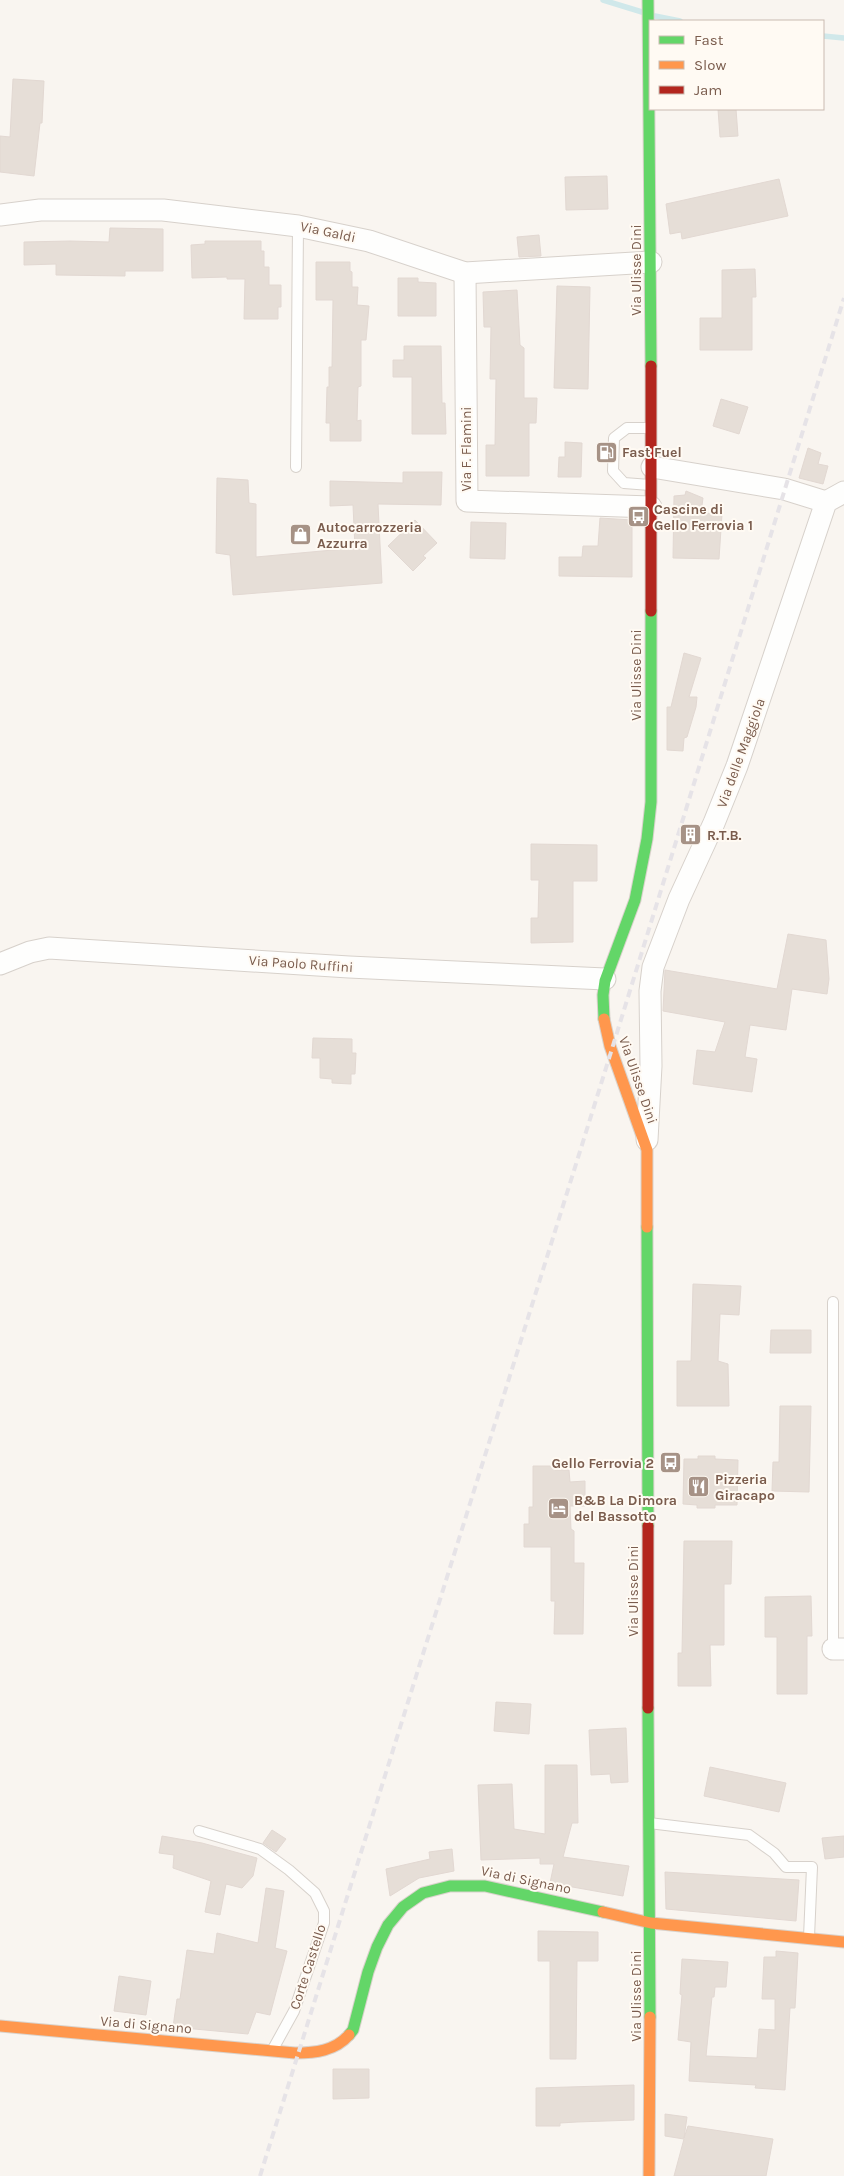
<svg xmlns="http://www.w3.org/2000/svg" width="844" height="2176" font-family="Karla,sans-serif">
<style>
.lines{fill:none;stroke-linecap:round;stroke-linejoin:round}
.stream{stroke:#d0e8ea;stroke-width:5.5}
.building{fill:#e6ded7;stroke:#e2d8d2}
.lane-casing{stroke:#d7d1cb;stroke-width:12}
.street-casing{stroke:#d7d1cb;stroke-width:23}
.fast-casing{stroke:#d9d2cb;stroke-width:13}
.slow-casing{stroke:#d9d2cb;stroke-width:13}
.jam-casing{stroke:#d9d2cb;stroke-width:13}
.lane{stroke:#fefefd;stroke-width:10}
.street{stroke:#fefefd;stroke-width:21}
.fast{stroke:#63d668;stroke-width:11}
.slow{stroke:#ff974d;stroke-width:11}
.jam{stroke:#b3261e;stroke-width:11}
.rail{stroke:#e6e3e7;stroke-width:4;stroke-dasharray:8 5;stroke-linecap:butt}
.labels{text-anchor:middle;dominant-baseline:central;stroke-width:4;stroke-linejoin:round;paint-order:stroke}
.street-label{font-size:14px;fill:#7a5c4d;stroke:#fffaf3}
.poi-label{font-size:14px;font-weight:bold;fill:#7a5c4d;stroke:#fffaf3;text-anchor:start}
</style>
<rect width="100%" height="100%" fill="#f9f5f0"/>
<g class="lines">
<g class="stream">
<polyline points="603,0 642,12"/>
<polyline points="655,16 680,21"/>
<polyline points="823,36 844,38"/>
</g>
</g>
<g class="building">
<polygon points="13,79 44,81 42,123 40,123 34,176 0,172 0,136 10,137"/>
<polygon points="718,109 736,109 738,136 720,137"/>
<polygon points="607,176 608,209 566,210 565,177"/>
<polygon points="779,179 788,216 682,239 681,232 670,234 666,204"/>
<polygon points="110,228 163,229 163,271 125,271 125,276 56,275 56,264 24,265 24,242 70,241 109,242"/>
<polygon points="539,235 541,256 519,257 517,237"/>
<polygon points="205,241 261,241 261,251 264,251 264,267 269,267 269,285 281,285 281,307 278,307 278,319 244,319 245,279 227,279 227,277 192,278 191,245 205,244"/>
<polygon points="316,262 350,262 350,271 352,272 352,287 358,287 357,305 369,306 366,340 361,340 361,386 358,387 357,421 361,420 361,441 330,441 330,423 326,423 327,387 329,387 329,367 332,367 333,300 316,300"/>
<polygon points="755,269 756,297 752,297 752,350 700,350 700,318 722,318 722,270"/>
<polygon points="398,278 418,278 418,282 436,283 436,316 398,316"/>
<polygon points="557,286 590,287 588,389 554,388"/>
<polygon points="517,290 520,345 524,348 524,398 537,398 536,423 529,423 529,476 486,476 486,445 495,445 496,379 490,379 491,327 484,327 483,292"/>
<polygon points="404,346 441,346 442,403 445,403 446,434 412,434 412,377 393,377 393,360 404,360"/>
<polygon points="721,399 748,407 739,434 713,426"/>
<polygon points="565,442 582,443 581,477 558,477 559,457 565,457"/>
<polygon points="808,448 821,453 818,464 828,466 823,484 799,478"/>
<polygon points="403,472 442,472 441,505 378,504 382,583 233,595 230,555 216,553 217,478 248,480 249,503 256,504 256,557 355,548 353,505 330,506 330,481 403,483"/>
<polygon points="686,491 703,498 701,513 722,514 719,559 673,558 674,496 685,495"/>
<polygon points="600,518 632,520 632,577 559,576 559,557 582,557 583,546 598,546"/>
<polygon points="415,520 437,543 423,556 426,558 413,571 388,546"/>
<polygon points="471,522 506,523 505,559 470,558"/>
<polygon points="684,653 701,658 689,697 697,697 696,707 687,737 684,738 683,751 667,750 667,707 671,707"/>
<polygon points="531,844 597,845 597,881 573,881 573,942 531,943 531,918 538,918 539,880 531,880"/>
<polygon points="788,934 826,940 829,979 827,994 792,989 786,1030 750,1025 745,1057 757,1059 752,1092 693,1084 697,1050 715,1052 725,1022 663,1011 665,970 777,989"/>
<polygon points="313,1038 352,1039 352,1053 356,1053 355,1074 351,1074 351,1084 332,1083 332,1079 320,1078 320,1058 312,1058"/>
<polygon points="693,1284 741,1286 739,1315 720,1314 718,1361 728,1364 729,1406 677,1406 677,1361 691,1361"/>
<polygon points="771,1330 811,1330 811,1353 770,1353"/>
<polygon points="780,1406 811,1406 809,1492 772,1491 773,1462 779,1462"/>
<polygon points="698,1456 715,1456 715,1459 738,1460 737,1505 715,1505 715,1508 697,1508 697,1505 683,1504 684,1459 698,1459"/>
<polygon points="533,1466 555,1466 555,1470 569,1470 570,1482 585,1481 585,1506 570,1506 571,1529 574,1531 574,1563 584,1563 583,1634 554,1634 555,1601 551,1601 551,1547 524,1547 524,1524 529,1524 529,1507 533,1507"/>
<polygon points="684,1541 732,1541 731,1584 724,1584 724,1645 710,1645 711,1686 678,1686 678,1653 682,1653"/>
<polygon points="811,1596 812,1636 807,1636 807,1694 777,1694 777,1637 765,1637 765,1597"/>
<polygon points="496,1702 531,1704 529,1734 494,1731"/>
<polygon points="626,1728 628,1782 611,1783 610,1774 591,1775 589,1730"/>
<polygon points="545,1765 577,1765 578,1823 572,1823 563,1857 629,1866 623,1896 550,1883 554,1864 540,1864 540,1858 481,1860 478,1785 512,1784 514,1829 545,1834"/>
<polygon points="710,1767 786,1783 779,1812 704,1796"/>
<polygon points="272,1830 286,1839 276,1852 263,1843"/>
<polygon points="162,1836 202,1843 257,1858 253,1876 242,1888 226,1884 220,1915 205,1912 211,1881 173,1868 174,1855 159,1853"/>
<polygon points="844,1836 844,1857 825,1859 822,1838"/>
<polygon points="452,1849 454,1871 419,1878 390,1896 386,1869 430,1859 429,1852"/>
<polygon points="665,1872 799,1880 796,1921 666,1909"/>
<polygon points="266,1888 284,1891 275,1948 287,1951 270,2015 256,2012 248,2034 173,2027 177,1999 180,1999 187,1950 214,1954 217,1933 258,1943"/>
<polygon points="538,1931 598,1932 598,1961 577,1961 576,2059 550,2059 550,1961 538,1961"/>
<polygon points="776,1951 798,1953 795,2008 790,2008 785,2090 755,2088 756,2085 689,2081 691,2042 678,2040 682,1995 680,1994 682,1959 728,1962 726,1987 715,1987 714,1997 712,1997 706,2056 757,2058 759,2029 775,2030 775,1999 762,1999 764,1957 776,1957"/>
<polygon points="119,1976 151,1981 146,2015 114,2011"/>
<polygon points="333,2069 369,2069 369,2098 333,2099"/>
<polygon points="634,2085 634,2120 577,2122 560,2123 560,2126 536,2126 536,2088"/>
<polygon points="665,2114 687,2117 684,2138 688,2126 773,2139 766,2176 674,2176 684,2139 665,2136"/>
</g>
<g class="lines">
<defs>
<g id="lane">
<polyline points="296,467 298,226"/>
<polyline points="650,485 624,483 613,471 614,438 627,428 651,428"/>
<polyline points="833,1302 833,1649"/>
<polyline points="649,1823 749,1835 774,1853 786,1867 812,1867 809,1937"/>
<polyline points="199,1831 260,1849 289,1870 315,1893 324,1911 324,1923 294,2011 273,2049"/>
</g>
<g id="street">
<polyline points="0,215 40,210 163,210 298,226 369,241 465,273 651,262"/>
<polyline points="465,273 467,501 651,507"/>
<polyline points="652,467 784,489 826,502"/>
<polyline points="0,964 30,952 49,948 349,967 605,979"/>
<polyline points="647,1140 651,1066 650,991 653,967 679,899 714,823 737,766 826,502 844,492"/>
<polyline points="833,1649 844,1649"/>
</g>
<g id="fast">
<polyline points="648,0 651,366"/>
<polyline points="604,1019 603,995 605,981 635,900 647,839 651,802 651,611"/>
<polyline points="647,1227 648,1526"/>
<polyline points="648,1708 650,2017"/>
<polyline points="349,2035 353,2030 368,1972 377,1947 388,1925 403,1907 423,1893 450,1886 485,1886 603,1912"/>
</g>
<g id="slow">
<polyline points="604,1019 610,1046 647,1150 647,1227"/>
<polyline points="603,1912 651,1923 844,1942"/>
<path d="M0,2026L295,2053C315,2053 335,2051 349,2035"/>
<polyline points="649,2176 650,2017"/>
</g>
<g id="jam">
<polyline points="651,366 651,611"/>
<polyline points="648,1526 648,1708"/>
</g>
</defs>
<use href="#lane" class="lane-casing"/>
<use href="#street" class="street-casing"/>
<use href="#fast" class="fast-casing"/>
<use href="#slow" class="slow-casing"/>
<use href="#jam" class="jam-casing"/>
<use href="#lane" class="lane"/>
<use href="#street" class="street"/>
<use href="#fast" class="fast"/>
<use href="#slow" class="slow"/>
<use href="#jam" class="jam"/>
<polyline class="rail" points="260,2176 611,1052 844,298"/>
</g>
<defs>
<symbol id="fuel-square" viewBox="-11 -11 22 22"><rect x="-9" y="-9" width="18" height="18" rx="4" fill="#a69286" stroke="#fffaf3"/><path d="M-5.5-6h7V0h2V4h1.3V-2.5L3-4.5l.8-.8L6-3V5H2.5V1h-1V6h-7ZM-4.2-4.7v3.2H.2V-4.7Z" fill="#fff"/></symbol>
<symbol id="bus-square" viewBox="-11 -11 22 22"><rect x="-9" y="-9" width="18" height="18" rx="4" fill="#a69286" stroke="#fffaf3"/><path d="M-5-6H5V4H4V6H2V4H-2V6H-4V4H-5ZM-3.5-4V0h7V-4ZM-3.5 1.2v1.5H-2V1.2ZM2 1.2v1.5H3.5V1.2Z" fill="#fff"/></symbol>
<symbol id="shop-square" viewBox="-11 -11 22 22"><rect x="-9" y="-9" width="18" height="18" rx="4" fill="#a69286" stroke="#fffaf3"/><path d="M-5-2.5h2.3a2.7 3.5 0 0 1 5.4 0H5L5.5 6h-11ZM-1.5-2.5h3a1.5 2.3 0 0 0-3 0Z" fill="#fff"/></symbol>
<symbol id="building-square" viewBox="-11 -11 22 22"><rect x="-9" y="-9" width="18" height="18" rx="4" fill="#a69286" stroke="#fffaf3"/><path d="M-4-6H4V6H1V3H-1V6H-4ZM-2.5-4.3h1.7v1.8h-1.7ZM.8-4.3h1.7v1.8H.8ZM-2.5-1h1.7V.8h-1.7ZM.8-1h1.7V.8H.8Z" fill="#fff"/></symbol>
<symbol id="restaurant-square" viewBox="-11 -11 22 22"><rect x="-9" y="-9" width="18" height="18" rx="4" fill="#a69286" stroke="#fffaf3"/><path d="M-5-6h1v4h1v-4h1v4h1v-4h1v5L-1.5 .5V6h-2V.5L-5-1ZM5-6V6H3V1.5H1.5Q1.5-4 5-6Z" fill="#fff"/></symbol>
<symbol id="hotel-square" viewBox="-11 -11 22 22"><rect x="-9" y="-9" width="18" height="18" rx="4" fill="#a69286" stroke="#fffaf3"/><path d="M-6-4.5h1.5V1H6V5H4.5V3h-9V5H-6ZM-4 0a1.8 1.8 0 1 1 3.6 0ZM.5 0V-2.5h3Q6-2.5 6 0Z" fill="#fff"/></symbol>
</defs>
<g fill-rule="evenodd">
<use href="#fuel-square" x="594" y="440" width="25" height="25"/>
<use href="#bus-square" x="626" y="504" width="25" height="25"/>
<use href="#shop-square" x="288" y="522" width="25" height="25"/>
<use href="#building-square" x="678" y="822" width="25" height="25"/>
<use href="#bus-square" x="658" y="1450" width="25" height="25"/>
<use href="#restaurant-square" x="686" y="1474" width="25" height="25"/>
<use href="#hotel-square" x="546" y="1496" width="25" height="25"/>
</g>
<g class="labels">
<g class="street-label">
<text transform="translate(328 232) rotate(12)">Via Galdi</text>
<text transform="translate(636 270) rotate(-90)">Via Ulisse Dini</text>
<text transform="translate(466 449) rotate(-90)">Via F. Flamini</text>
<text transform="translate(636 675) rotate(-90)">Via Ulisse Dini</text>
<text transform="translate(741 753) rotate(-70)">Via delle Maggiola</text>
<text transform="translate(301 964) rotate(4)">Via Paolo Ruffini</text>
<text transform="translate(638 1080) rotate(71)">Via Ulisse Dini</text>
<text transform="translate(633 1591) rotate(-90)">Via Ulisse Dini</text>
<text transform="translate(526 1880) rotate(12)">Via di Signano</text>
<text transform="translate(308 1967) rotate(-72)">Corte Castello</text>
<text transform="translate(636 1996) rotate(-90)">Via Ulisse Dini</text>
<text transform="translate(146 2025) rotate(5)">Via di Signano</text>
</g>
<g class="poi-label">
<text x="622" y="452">Fast Fuel</text>
<text x="654" y="509">Cascine di<tspan x="654" dy="16">Gello Ferrovia 1</tspan></text>
<text x="317" y="527">Autocarrozzeria<tspan x="317" dy="16">Azzurra</tspan></text>
<text x="707" y="835">R.T.B.</text>
<text x="654" y="1463" text-anchor="end">Gello Ferrovia 2</text>
<text x="715" y="1479">Pizzeria<tspan x="715" dy="16">Giracapo</tspan></text>
<text x="574" y="1500">B&amp;B La Dimora<tspan x="574" dy="16">del Bassotto</tspan></text>
</g>
</g>
<rect x="649" y="20" width="175" height="90" fill="#fffaf3" stroke="#cabbb1"/>
<rect x="659" y="36" width="25" height="8" fill="#63d668" stroke="#cabbb1"/>
<text x="694" y="45" font-size="15" fill="#7a5c4d">Fast</text>
<rect x="659" y="61" width="25" height="8" fill="#ff974d" stroke="#cabbb1"/>
<text x="694" y="70" font-size="15" fill="#7a5c4d">Slow</text>
<rect x="659" y="86" width="25" height="8" fill="#b3261e" stroke="#cabbb1"/>
<text x="694" y="95" font-size="15" fill="#7a5c4d">Jam</text>
</svg>
